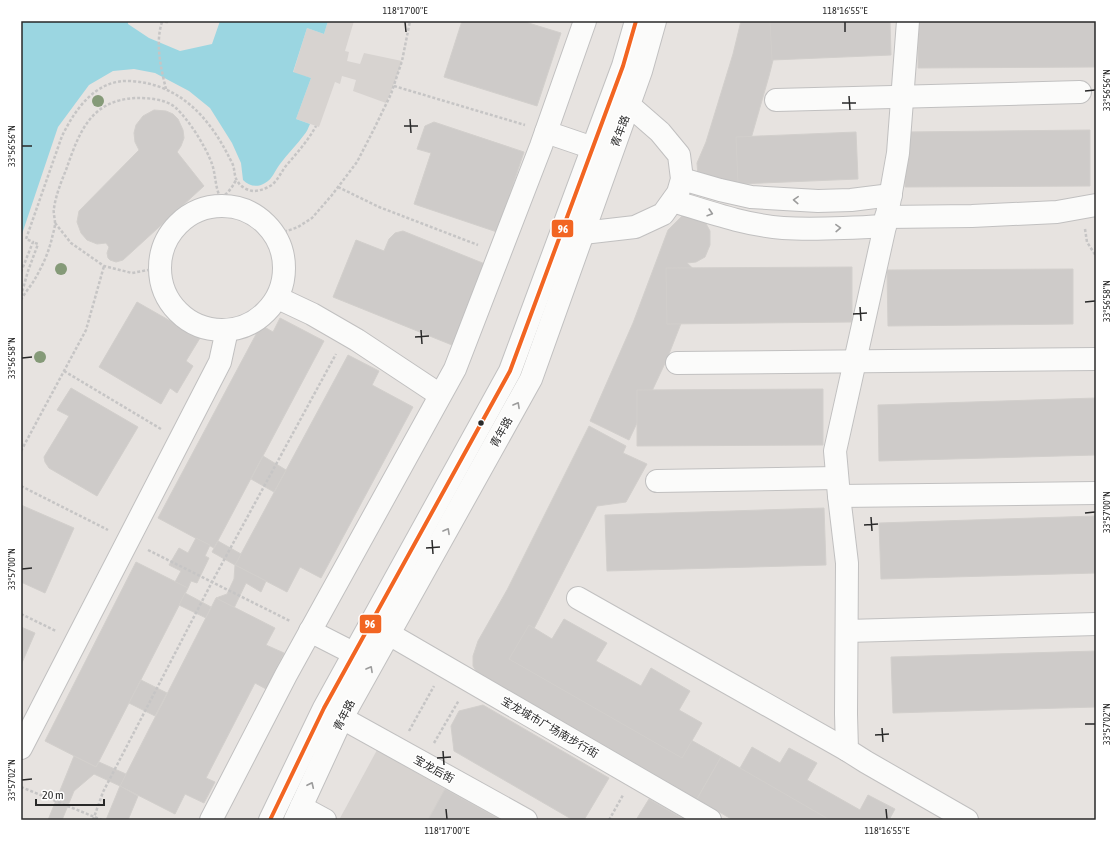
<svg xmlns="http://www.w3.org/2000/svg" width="1117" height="841" font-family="'Asap Condensed','Noto Sans SC',sans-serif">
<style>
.plaza{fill:#d7d3d0}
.water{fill:#9bd6e1}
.building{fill:#cecbc9;stroke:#d2cfcc}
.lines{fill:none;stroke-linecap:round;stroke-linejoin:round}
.minor-casing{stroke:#c1c0c0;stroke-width:24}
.path{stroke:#c6c5c5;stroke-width:2.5;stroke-dasharray:3 2;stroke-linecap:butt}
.minor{stroke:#fbfbfa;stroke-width:22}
.bus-1-casing{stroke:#fff;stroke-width:7}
.bus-1{stroke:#f26522;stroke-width:4}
.tree{fill:#859a78}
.oneway{stroke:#9c9c9c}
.ticks{fill:none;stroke:#292929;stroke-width:1.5}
.bus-dot{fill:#292929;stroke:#fff;stroke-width:1.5}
.labels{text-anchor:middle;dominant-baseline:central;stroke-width:3;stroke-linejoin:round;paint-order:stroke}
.street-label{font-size:11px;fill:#292929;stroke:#fff}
.line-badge{stroke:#fff;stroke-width:1.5}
.badge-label{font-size:11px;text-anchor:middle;font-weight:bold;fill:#fff}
.neatline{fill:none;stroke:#292929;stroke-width:1.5}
.ticks-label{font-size:10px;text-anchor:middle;fill:#292929}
</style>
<rect width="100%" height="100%" fill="#e7e3e0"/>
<g class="plaza">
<polygon points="328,21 354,21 345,51 349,52 347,61 360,64 364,53 402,61 396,79 386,103 353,91 356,80 342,76 340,84 335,82 319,127 296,119 311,78 293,73 307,28 324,34"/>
<polygon points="377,750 445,789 428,820 339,820"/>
</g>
<path class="water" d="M21,21H128V24L149,38L180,51L212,44L220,21H328L324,34L307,28L293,72L311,78L296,119L310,124C308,128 307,132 304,135C297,145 287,154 280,164C275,170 273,179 265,183C257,188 249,186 243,180L241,163L232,143L210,108L189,91L155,73L134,69L113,71L89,85L58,127L21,237Z"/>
<g class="building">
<polygon points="462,21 522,21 561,33 537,106 444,77"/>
<polygon points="741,21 783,21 769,76 738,184 698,176 697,163 706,142 733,54"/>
<polygon points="770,21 890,21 891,55 772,60"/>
<polygon points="918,21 1096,21 1096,67 918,68"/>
<polygon points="154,110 166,111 173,114 178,119 183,130 184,138 181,146 177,152 204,186 123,260 116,262 110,260 108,258 107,253 109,247 106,243 97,244 87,240 81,233 77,222 79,211 139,150 135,142 134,133 136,125 143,116"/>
<polygon points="434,122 524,152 497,232 414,204 431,153 417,149 425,126"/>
<polygon points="1090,130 1090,186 905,187 905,132"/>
<polygon points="856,132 858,179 738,184 736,137"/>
<polygon points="683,215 704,220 710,231 710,245 705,257 696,262 687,263 700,275 667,359 629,440 590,421 633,323 668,230"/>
<polygon points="403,231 485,264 452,345 333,297 356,240 384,251 389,239 395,233"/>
<polygon points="852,267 852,322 667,324 666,268"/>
<polygon points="1073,269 1073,324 888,326 887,270"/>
<polygon points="137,302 200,338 186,361 193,366 177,393 170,388 161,404 99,367"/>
<polygon points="280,318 324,341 214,548 158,518 261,325 273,332"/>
<polygon points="348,355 379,371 372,385 413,407 321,578 300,567 287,592 235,565"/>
<polygon points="71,388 138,427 97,496 49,468 45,462 44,457 69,416 57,410"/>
<polygon points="823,389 823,445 637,446 637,390"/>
<polygon points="1096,398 1096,455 879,461 878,405"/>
<polygon points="589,426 626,446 623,453 647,464 626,502 597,506 525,646 721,757 697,799 476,671 473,666 473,656 478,641 507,590"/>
<polygon points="263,456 286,470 274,492 251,479"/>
<polygon points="21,505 74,528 45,593 21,582"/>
<polygon points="824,508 826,565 607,571 605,515"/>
<polygon points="1096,516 1096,573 881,579 879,523"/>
<polygon points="196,538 210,545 205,556 209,558 197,583 191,581 188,588 175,582 181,571 169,565 179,548 188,553"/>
<polygon points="218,541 241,554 235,565 212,552"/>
<polygon points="136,562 188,588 96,767 45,741"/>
<polygon points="235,565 266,581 261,592 246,583 234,608 216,598 227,594 234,579"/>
<polygon points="185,593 211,607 206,618 179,605"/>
<polygon points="216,598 275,628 266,645 284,653 266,689 255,683 206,778 215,782 204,803 185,794 175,814 120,786"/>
<polygon points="564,619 607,643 596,661 641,686 651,668 690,691 679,710 702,723 682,758 509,659 529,625 552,639"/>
<polygon points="21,627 35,633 21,665"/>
<polygon points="1096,651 1096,707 893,713 891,657"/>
<polygon points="141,680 167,693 155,716 129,703"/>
<polygon points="483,705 609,778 584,820 573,820 454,751 451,726 459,711"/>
<polygon points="752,747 780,763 789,748 817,763 807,780 860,810 868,795 895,809 889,820 798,820 732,782"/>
<polygon points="74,756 96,767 99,762 126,774 120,786 94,774 74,791 62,820 48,820"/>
<polygon points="721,757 830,820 733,820 697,799"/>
<polygon points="120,786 138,796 128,820 106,820"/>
<polygon points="445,789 501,820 428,820"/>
<polygon points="649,799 685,820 636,820"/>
</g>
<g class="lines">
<defs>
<g id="minor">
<polyline points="908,21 898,153 885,226 835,451 839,496 847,563 846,714 847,750 866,762 967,820"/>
<polyline points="776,100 1080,92"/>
<polyline points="546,132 593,148"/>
<polyline points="682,179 720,190 751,197 818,201 851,200 891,195"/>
<path d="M673,201C709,212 745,225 783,228C817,230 851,228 885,226"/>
<circle cx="222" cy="268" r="62"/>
<polyline points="886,217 972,216 1057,212 1096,205"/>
<polyline points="583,233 635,227 663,214 678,193 682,179 679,155 660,132 629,105"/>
<polyline points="278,298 312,314 357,340 440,395"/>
<polyline points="677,363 1096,359"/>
<polyline points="657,481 837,478"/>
<polyline points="839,496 1096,493"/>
<polyline points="578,598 847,750"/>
<polyline points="310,631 355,654"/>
<polyline points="847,631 1096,624"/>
<polyline points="389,634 710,820"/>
<polyline points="342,718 526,820"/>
<polyline points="21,748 220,362 227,330"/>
<polyline points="301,807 325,820"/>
<polyline points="211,820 286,675 455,369 541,146 585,21"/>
<polyline points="270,820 324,708 510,371 623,66 636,21"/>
<polyline points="295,820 342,718 531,379 641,71 655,21"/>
</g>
</defs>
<use href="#minor" class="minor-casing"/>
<g class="path">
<polyline points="160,21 167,22 170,21"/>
<path d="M162,22C155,43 161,69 166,89"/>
<polyline points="394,86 525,125"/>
<polyline points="338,187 379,207 478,245"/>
<path d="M221,198C228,193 232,188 236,180"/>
<polyline points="55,223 71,243 104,266 132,273 159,268"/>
<polyline points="1085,229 1087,242 1096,256"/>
<polyline points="274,232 287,231 298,227 312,218 332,195 357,162 374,129 391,94 402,61 410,21"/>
<path d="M21,272L33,242L26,239L62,136C76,108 96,79 131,81C179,84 209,117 229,157C230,159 232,162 233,165C235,171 234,177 238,182C241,187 247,190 253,191C260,191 268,188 273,184C278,179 281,173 285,167C296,154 308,141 316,126"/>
<polyline points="21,296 28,271 38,244 33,242"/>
<path d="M21,300C25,292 32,285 36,277C43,265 49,251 52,238C53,233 55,228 55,223C55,218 53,213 54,208C56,195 61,182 66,170C79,133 90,100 136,98C149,98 166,99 176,108C189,120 206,147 212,164C217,178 214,195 227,205"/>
<polyline points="64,371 161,429"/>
<polyline points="21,451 86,330 104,266"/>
<polyline points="21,486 108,530"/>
<polyline points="148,550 290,621"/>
<polyline points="21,614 56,631"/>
<polyline points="409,731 434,686"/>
<polyline points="434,743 459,700"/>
<polyline points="21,787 102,820"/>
<polyline points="93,820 103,792 212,582 336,354"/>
<polyline points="609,820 623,795"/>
</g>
<use href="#minor" class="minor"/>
<defs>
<polyline id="bus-1" points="270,820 324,708 510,371 623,66 636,21"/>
</defs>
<use href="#bus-1" class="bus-1-casing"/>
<use href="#bus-1" class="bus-1"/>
</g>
<g class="tree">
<circle cx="98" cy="101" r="6"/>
<circle cx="61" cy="269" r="6"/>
<circle cx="40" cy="357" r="6"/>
</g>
<defs><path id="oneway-chevron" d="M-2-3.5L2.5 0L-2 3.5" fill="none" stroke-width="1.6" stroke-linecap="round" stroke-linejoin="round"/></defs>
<g class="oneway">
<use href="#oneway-chevron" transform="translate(796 200) rotate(-177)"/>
<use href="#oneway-chevron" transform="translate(710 213) rotate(17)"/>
<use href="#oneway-chevron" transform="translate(838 228) rotate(-2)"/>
<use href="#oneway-chevron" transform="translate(517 405) rotate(-61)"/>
<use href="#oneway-chevron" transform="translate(447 531) rotate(-61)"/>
<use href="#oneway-chevron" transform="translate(370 669) rotate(-61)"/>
<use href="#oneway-chevron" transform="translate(311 785) rotate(-65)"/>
</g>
<path class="ticks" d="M405,22L406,32M845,22V32M1085,91L1095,90M849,96L850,110M842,103H856M410,119L411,133M404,126H418M22,146H32M1085,302L1095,301M860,307L861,321M853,314L867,313M421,330L422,344M415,337L429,336M22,358L32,357M1085,513L1095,512M871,517L872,531M864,525L878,524M432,540L433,554M426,548L440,547M22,569L32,568M1085,724H1095M882,728L883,742M875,735L889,734M443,751L444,765M437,758L451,757M22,780L32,779M446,809L447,819M886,809L887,819"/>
<circle class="bus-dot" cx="481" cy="423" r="3.5"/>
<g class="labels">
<g class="street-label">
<text transform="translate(620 131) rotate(-70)">青年路</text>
<text transform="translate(501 432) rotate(-61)">青年路</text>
<text transform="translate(344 715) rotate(-63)">青年路</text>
<text transform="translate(550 727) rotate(30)">宝龙城市广场南步行街</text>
<text transform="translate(434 769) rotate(29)">宝龙后街</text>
</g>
</g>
<g class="line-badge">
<rect x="551" y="219" width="23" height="19" rx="4" fill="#f26522"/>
<rect x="359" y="614" width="23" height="20" rx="4" fill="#f26522"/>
</g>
<g class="badge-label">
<text x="563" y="233">96</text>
<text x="370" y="628">96</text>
</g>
<rect width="1117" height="841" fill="none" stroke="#ffffff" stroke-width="44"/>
<path d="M36 799v6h68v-6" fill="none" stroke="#292929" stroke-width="2"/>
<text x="42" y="799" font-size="12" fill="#292929" stroke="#ffffff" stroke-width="3" paint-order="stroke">20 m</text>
<rect x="22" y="22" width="1073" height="797" class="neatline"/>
<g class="ticks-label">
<text x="405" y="14">118°17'00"E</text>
<text x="845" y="14">118°16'55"E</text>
<text transform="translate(1106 90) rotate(-90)" y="4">33°56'56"N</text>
<text transform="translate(11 146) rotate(-90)" y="4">33°56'56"N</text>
<text transform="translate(1106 301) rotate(-90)" y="4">33°56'58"N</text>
<text transform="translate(11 358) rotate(-90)" y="4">33°56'58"N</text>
<text transform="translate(1106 512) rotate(-90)" y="4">33°57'00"N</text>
<text transform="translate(11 569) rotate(-90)" y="4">33°57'00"N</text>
<text transform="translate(1106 724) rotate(-90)" y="4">33°57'02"N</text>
<text transform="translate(11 780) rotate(-90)" y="4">33°57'02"N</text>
<text x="447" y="834">118°17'00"E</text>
<text x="887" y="834">118°16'55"E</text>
</g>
</svg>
